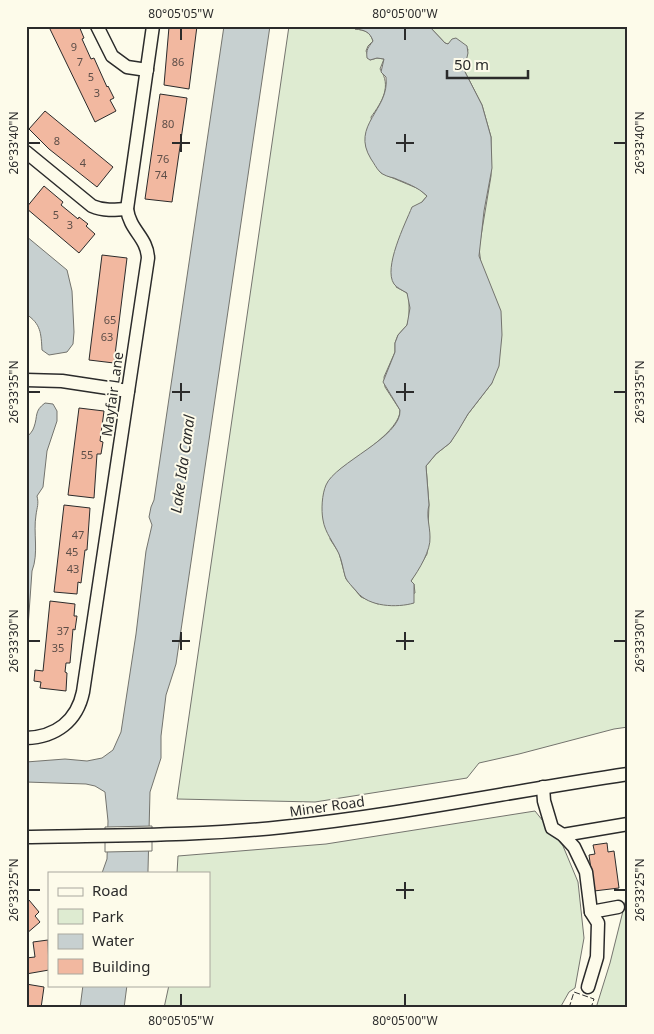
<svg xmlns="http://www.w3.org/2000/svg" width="654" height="1034" font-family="'Noto Sans',sans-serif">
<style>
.green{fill:#deebd1;stroke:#74746e}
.water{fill:#c7d0d0;stroke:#74746e}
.pier{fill:#fdfbea;stroke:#74746e}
.building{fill:#f2b8a0;stroke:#2b2b2b}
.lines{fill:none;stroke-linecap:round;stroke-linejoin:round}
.minor-casing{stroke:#2b2b2b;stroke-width:15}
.minor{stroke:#fdfbea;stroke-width:12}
.fence{stroke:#2b2b2b;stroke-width:1;stroke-dasharray:6 2.5;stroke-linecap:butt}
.ticks{fill:none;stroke:#2b2b2b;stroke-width:2}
.labels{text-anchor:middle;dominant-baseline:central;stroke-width:4;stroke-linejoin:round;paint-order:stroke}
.number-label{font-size:11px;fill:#5d4e48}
.street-label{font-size:14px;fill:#2b2b2b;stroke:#fdfbea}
.water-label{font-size:15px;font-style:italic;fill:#2b2b2b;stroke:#fdfbea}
.neatline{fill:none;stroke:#2b2b2b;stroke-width:2}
.ticks-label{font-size:12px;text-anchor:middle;fill:#2b2b2b}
</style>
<rect width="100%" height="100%" fill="#fdfbea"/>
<g class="green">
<path d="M289,26H353L355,29C365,30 370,32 373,41L368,46L366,51L370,60L377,58L384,59L380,69C392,86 382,102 371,117L381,173L419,189L427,196L422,202L396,287L407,293L409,297V318L407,325L398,335L395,343V352L384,377L385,387L400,410C401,430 354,459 339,470L330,539L339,553L346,579L361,597L378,604L415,593L414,584L411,581L427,554L429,505L426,466L436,454L450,443L468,414L492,383L481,264L479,248L491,176V137L482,105L464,70L468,49L450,42L448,44L445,43L429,26H628V727L614,729L519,754L479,763L467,778L315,802L177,799Z"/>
<polygon points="535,811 563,846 578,882 584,938 575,988 569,992 560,1008 164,1008 169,985 209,985 209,873 177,873 178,856 326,844"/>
<polygon points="628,891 628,1008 596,1008 610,963"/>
</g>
<g class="water">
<polygon points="224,26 270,26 176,664 166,695 161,736 161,758 150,792 148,870 148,873 102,873 107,859 108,821 105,792 95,786 86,784 26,782 26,762 65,759 87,761 102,758 113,750 121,732 136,634 146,551 152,525 149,517 151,507 154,500"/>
<path d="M353,26H429L445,43L448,44L452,39L456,38L467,46L468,53L464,70L482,105L491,137L492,168L484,211L479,256L501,311L502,335L499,366L492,383L468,414L458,431L450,443L436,454L426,466L429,505C426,516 430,526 430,537C431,550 419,570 411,581L414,584V603C397,608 369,607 357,592C353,587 347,582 345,576C343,569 342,561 339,554C334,543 325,533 323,520C321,510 322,494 326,485C335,463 402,437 400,410L383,382L395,352V343L398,335L407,325L410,308L407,293C402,290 397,288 394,284C383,268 405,224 412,207L422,202L427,196C418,187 406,183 394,178C389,177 383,175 380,172C376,168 374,163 371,159C350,125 390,110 386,77L381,72L384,59L377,58L370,60L367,58C366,49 368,48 373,41C370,32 365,30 355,29Z"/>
<path d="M26,236L67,270L72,291L74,332L73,344L67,352L49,355L42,350C41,333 41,324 26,314Z"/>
<path d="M45,403L53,404L57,411V421L47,451L43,487L37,496C39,504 37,507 36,515C33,533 39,553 32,571L26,655V438C29,435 33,431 34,427C38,416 34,411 45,403Z"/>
<polygon points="83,985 127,985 124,1008 80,1008"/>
</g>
<polygon class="pier" points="152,826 152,851 105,852 105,827"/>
<g class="building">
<polygon points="51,26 79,26 84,38 82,39 91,59 94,58 107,87 108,86 114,98 110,100 116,111 95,122 49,27"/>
<polygon points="173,26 197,26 189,89 164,85 169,27"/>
<polygon points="160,94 187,98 172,202 145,199"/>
<polygon points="45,111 113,167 97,187 49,149 29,129"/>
<polygon points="44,186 63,202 61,205 78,219 79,217 88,224 86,226 95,234 79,253 26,208"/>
<polygon points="102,255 127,258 114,363 89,360"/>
<polygon points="79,408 104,411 100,441 103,442 101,454 97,454 94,498 68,495"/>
<polygon points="64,505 90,508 87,550 85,550 81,583 78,582 77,594 54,592"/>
<polygon points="50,601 75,604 74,616 77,616 75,630 73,629 70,663 66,663 65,672 67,673 66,691 40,688 41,682 34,681 35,670 43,671"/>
<polygon points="607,843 608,852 614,851 619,888 594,891 589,855 595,854 593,845"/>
<polygon points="29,900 39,912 35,916 40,922 26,934 26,902"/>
<polygon points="48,940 49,970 26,974 26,958 35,957 33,942"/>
<polygon points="26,984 44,987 41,1008 26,1008"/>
</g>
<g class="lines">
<defs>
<g id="minor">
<polyline points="97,26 112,56 127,67 147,70"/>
<path d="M26,152L92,206C103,211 115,210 127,209"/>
<polyline points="26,380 62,381 128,391"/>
<path d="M26,738C56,737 77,721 83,692L148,258C147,237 130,231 127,209L153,26"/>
<polyline points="543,787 544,801 552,828 563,835 574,847 586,872 591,912 598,923 597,957 588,987"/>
<polyline points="563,835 628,824"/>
<path d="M26,837C112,835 198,836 283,827C399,815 513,791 628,774"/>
<polyline points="591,912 618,907"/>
</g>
</defs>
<use href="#minor" class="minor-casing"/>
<use href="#minor" class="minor"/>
<polyline class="fence" points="569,1008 574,992 594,999 591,1008"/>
</g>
<path class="ticks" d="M181,28V40M405,28V40M181,134V152M405,134V152M28,143H40M172,143H190M396,143H414M614,143H626M181,383V401M405,383V401M28,392H40M172,392H190M396,392H414M614,392H626M181,632V650M405,632V650M28,641H40M172,641H190M396,641H414M614,641H626M405,882V899M28,890H40M396,890H414M614,890H626M181,994V1006M405,994V1006"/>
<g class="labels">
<g class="number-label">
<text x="74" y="46">9</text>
<text x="80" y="61">7</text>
<text x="178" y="61">86</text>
<text x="91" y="76">5</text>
<text x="97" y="92">3</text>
<text x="168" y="123">80</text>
<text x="57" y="140">8</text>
<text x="163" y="158">76</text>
<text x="83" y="162">4</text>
<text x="161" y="174">74</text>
<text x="56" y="214">5</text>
<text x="70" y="224">3</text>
<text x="110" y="319">65</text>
<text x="107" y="336">63</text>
<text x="87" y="454">55</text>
<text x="78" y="534">47</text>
<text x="72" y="551">45</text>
<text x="73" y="568">43</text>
<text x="63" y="630">37</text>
<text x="58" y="647">35</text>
</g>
<g class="street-label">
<text transform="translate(112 394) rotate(-82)">Mayfair Lane</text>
<text transform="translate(327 806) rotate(-8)">Miner Road</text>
</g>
<g class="water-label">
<text transform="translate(182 464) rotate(-82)">Lake Ida Canal</text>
</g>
</g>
<rect width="654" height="1034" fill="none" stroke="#fdfbea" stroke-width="55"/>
<rect x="48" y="872" width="162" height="115" fill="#fdfbea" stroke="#a9a89e"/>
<rect x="58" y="888" width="25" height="8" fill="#fdfbea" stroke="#a9a89e"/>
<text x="92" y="896" font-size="15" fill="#2b2b2b">Road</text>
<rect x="58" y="909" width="25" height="15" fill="#deebd1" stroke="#a9a89e"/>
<text x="92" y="922" font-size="15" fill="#2b2b2b">Park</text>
<rect x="58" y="934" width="25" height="15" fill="#c7d0d0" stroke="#a9a89e"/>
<text x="92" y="946" font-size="15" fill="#2b2b2b">Water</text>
<rect x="58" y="959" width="25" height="15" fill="#f2b8a0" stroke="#a9a89e"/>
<text x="92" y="972" font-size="15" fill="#2b2b2b">Building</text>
<path d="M447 70v8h81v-8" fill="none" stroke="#2b2b2b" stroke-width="2.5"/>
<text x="454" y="70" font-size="15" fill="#2b2b2b" stroke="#fdfbea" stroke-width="4" paint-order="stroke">50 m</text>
<rect x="28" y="28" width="598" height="978" class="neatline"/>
<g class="ticks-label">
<text x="181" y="18">80°05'05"W</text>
<text x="405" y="18">80°05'00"W</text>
<text transform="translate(14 143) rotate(-90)" y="4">26°33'40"N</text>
<text transform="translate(640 143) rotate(-90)" y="4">26°33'40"N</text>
<text transform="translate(14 392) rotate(-90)" y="4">26°33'35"N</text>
<text transform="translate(640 392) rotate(-90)" y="4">26°33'35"N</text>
<text transform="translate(14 641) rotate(-90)" y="4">26°33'30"N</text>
<text transform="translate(640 641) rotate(-90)" y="4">26°33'30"N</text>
<text transform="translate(14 890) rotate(-90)" y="4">26°33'25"N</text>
<text transform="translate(640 890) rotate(-90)" y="4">26°33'25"N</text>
<text x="181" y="1025">80°05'05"W</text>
<text x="405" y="1025">80°05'00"W</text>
</g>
</svg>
